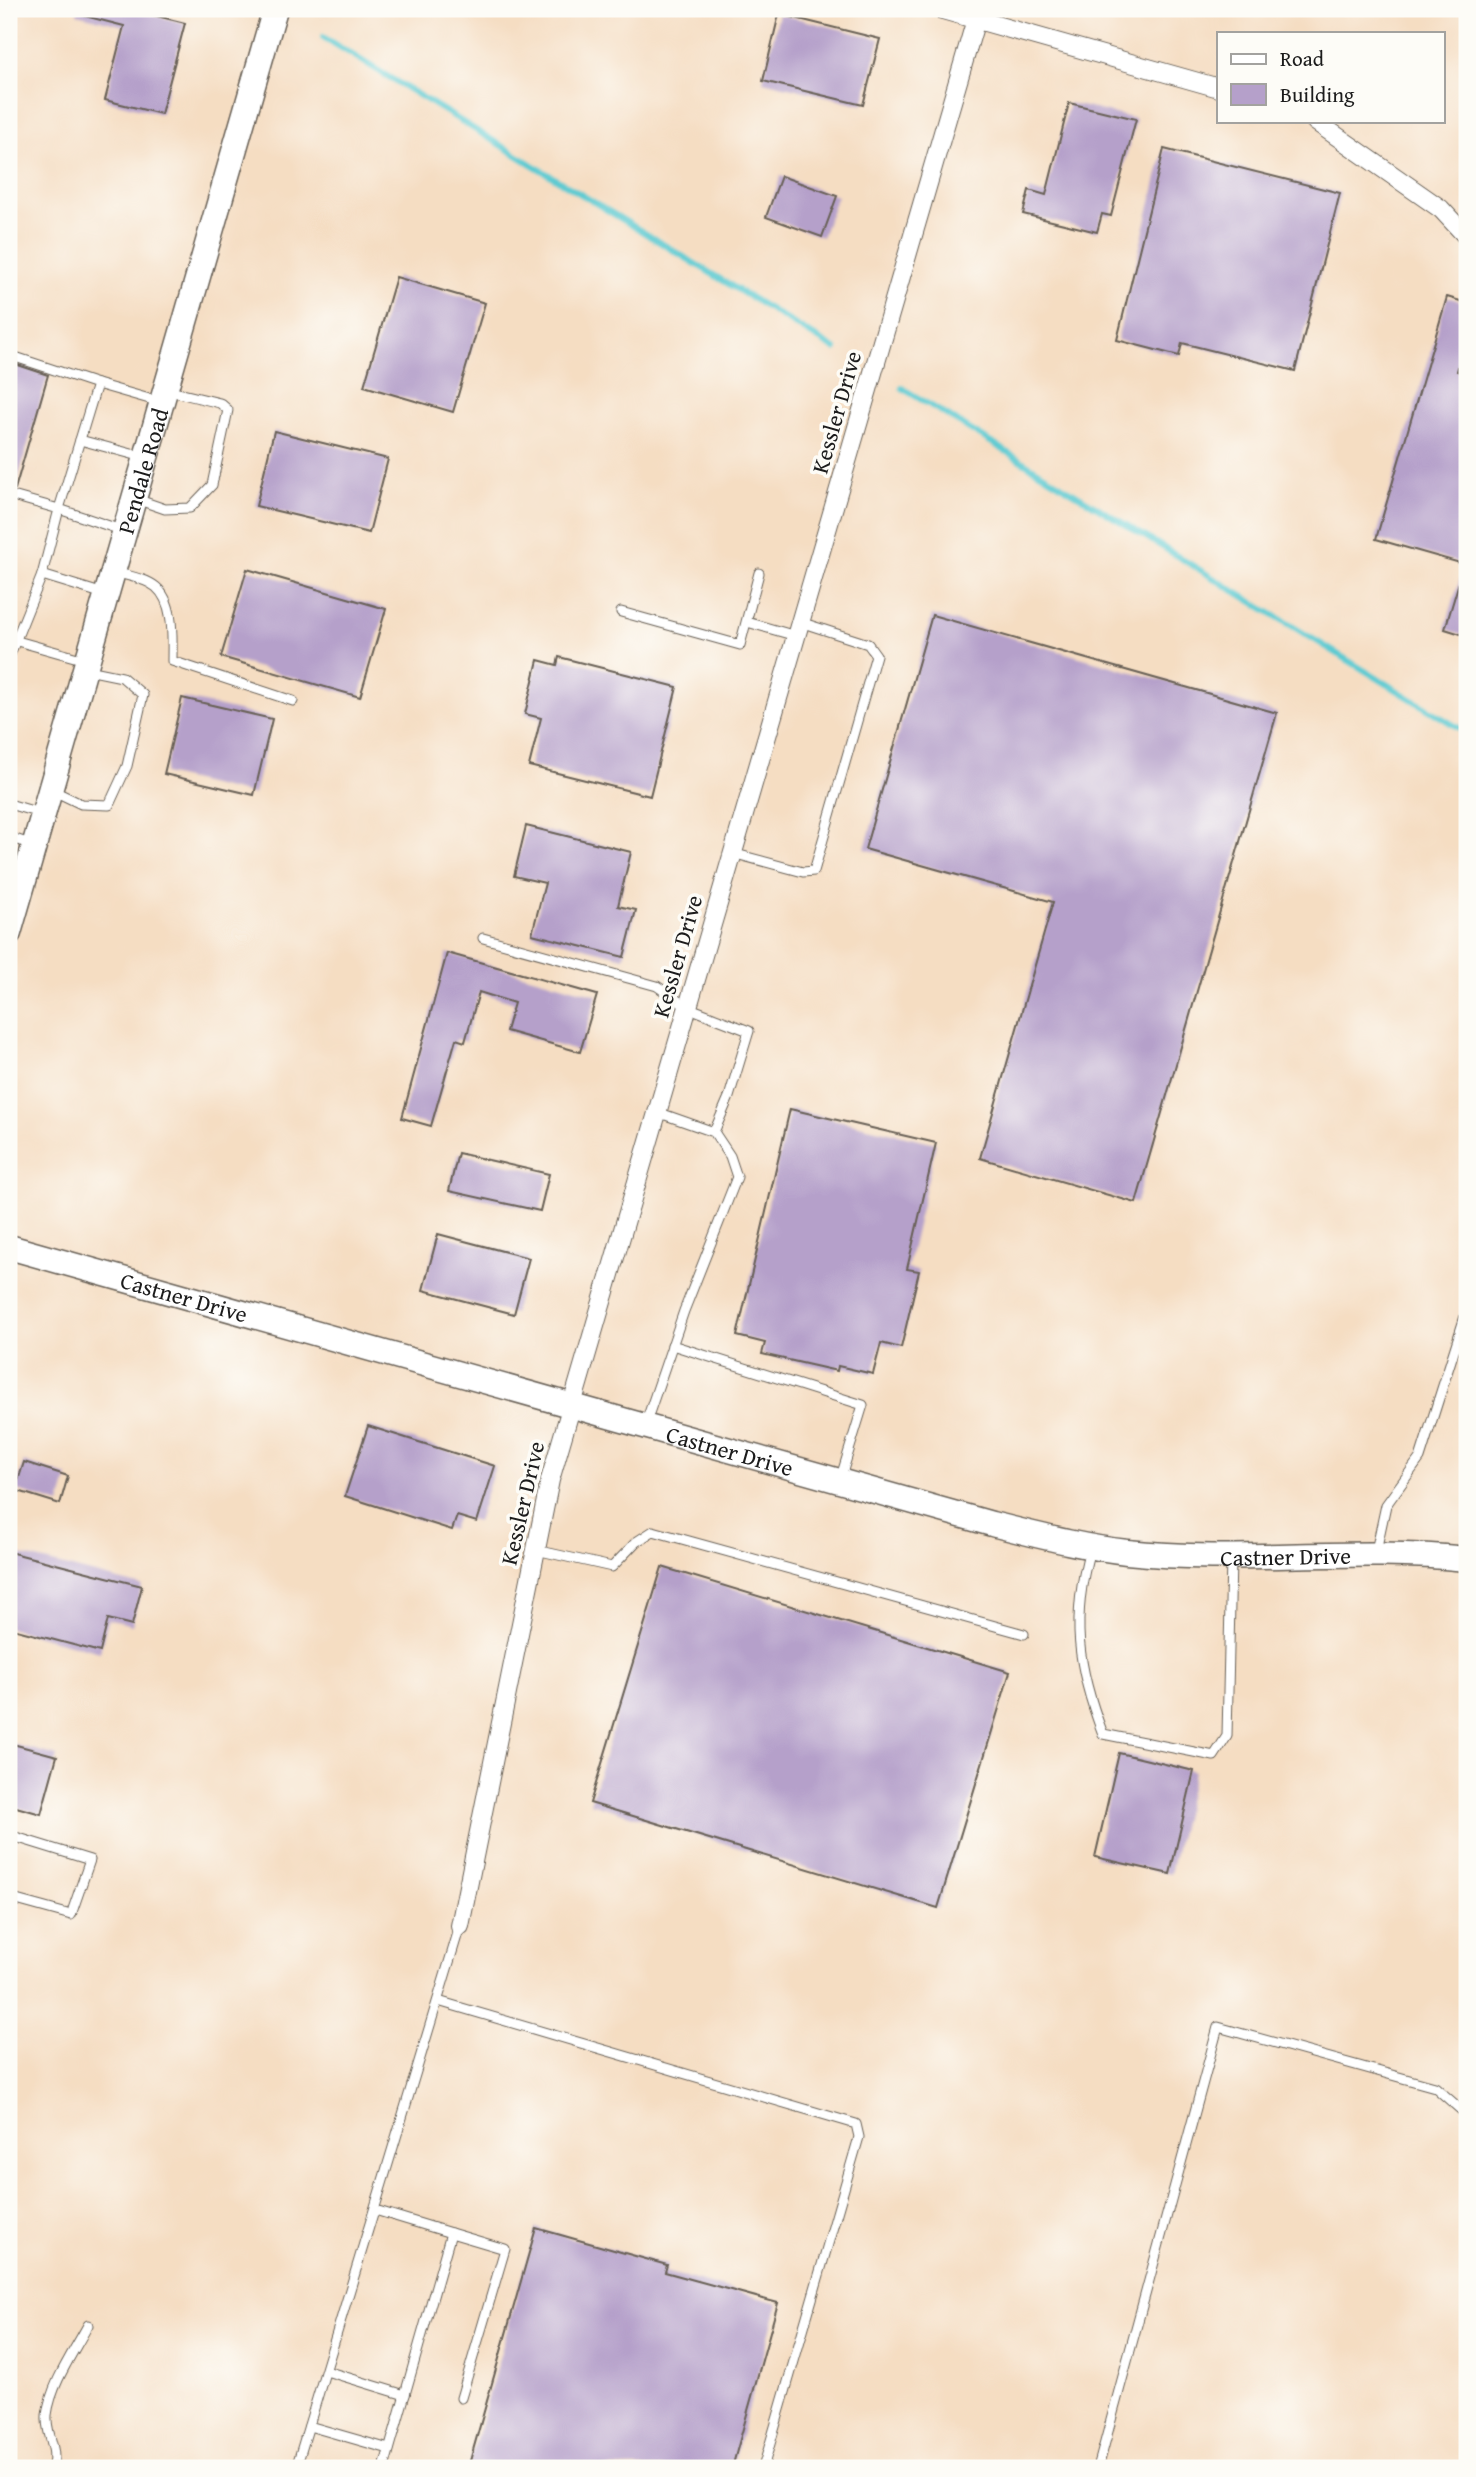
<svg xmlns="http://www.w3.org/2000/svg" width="1476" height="2477" font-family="'Gentium Book Plus',serif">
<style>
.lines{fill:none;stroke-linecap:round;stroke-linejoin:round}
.stream{stroke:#5dcad1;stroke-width:6}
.building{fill:#b5a0ca}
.lane-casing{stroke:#686056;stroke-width:11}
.street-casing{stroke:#686056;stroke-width:20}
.secondary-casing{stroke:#686056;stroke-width:27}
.lane{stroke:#fff;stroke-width:9}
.street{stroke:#fff;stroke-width:18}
.secondary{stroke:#fff;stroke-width:24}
.labels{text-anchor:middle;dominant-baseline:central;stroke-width:7;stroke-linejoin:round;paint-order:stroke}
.street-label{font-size:23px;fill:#1c1c1c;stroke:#fdfcf7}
</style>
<rect width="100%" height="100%" fill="#fdfcf7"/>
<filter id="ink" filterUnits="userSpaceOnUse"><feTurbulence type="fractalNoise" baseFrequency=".0143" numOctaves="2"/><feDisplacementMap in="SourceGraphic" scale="14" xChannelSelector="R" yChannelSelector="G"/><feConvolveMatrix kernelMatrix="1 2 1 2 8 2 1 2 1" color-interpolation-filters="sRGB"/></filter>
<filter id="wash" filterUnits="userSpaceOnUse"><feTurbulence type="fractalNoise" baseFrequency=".00686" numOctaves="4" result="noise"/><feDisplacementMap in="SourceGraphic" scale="28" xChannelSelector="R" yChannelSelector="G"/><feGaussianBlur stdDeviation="1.57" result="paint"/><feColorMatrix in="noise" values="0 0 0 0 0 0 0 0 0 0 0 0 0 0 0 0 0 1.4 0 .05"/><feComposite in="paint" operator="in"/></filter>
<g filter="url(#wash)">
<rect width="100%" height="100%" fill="#f5ddc2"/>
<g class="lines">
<g class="stream">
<polyline points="323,37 835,349"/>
<polyline points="902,388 1467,733"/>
</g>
</g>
<g id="blocks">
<g class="building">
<polygon points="78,9 129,9 185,23 161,114 105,100 124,26 77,14"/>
<polygon points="779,14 880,39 863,105 763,81"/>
<polygon points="1069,103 1136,119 1111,216 1102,214 1097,232 1023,214 1029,190 1046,195"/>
<polygon points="1164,149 1340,193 1295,371 1182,343 1179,356 1117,340"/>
<polygon points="781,176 837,196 822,237 766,217"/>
<polygon points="396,277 485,303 453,412 364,386"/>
<polygon points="1447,297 1467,303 1467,335 1457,371 1467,374 1467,565 1376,539"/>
<polygon points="9,362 48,375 15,489 9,488"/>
<polygon points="274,431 388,459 369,533 256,506"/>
<polygon points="247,569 386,609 360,697 221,657"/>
<polygon points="1463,569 1467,569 1467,636 1445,629"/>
<polygon points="932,615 1277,713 1136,1203 980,1158 1053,902 865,849"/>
<polygon points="559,657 677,687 650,796 529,766 541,718 525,714 538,660 557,665"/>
<polygon points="182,698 272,719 254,795 164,774"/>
<polygon points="526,826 631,852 618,906 636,910 624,957 532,934 545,883 514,876"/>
<polygon points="447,953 597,995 580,1052 506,1031 514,1003 479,992 465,1042 456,1039 431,1126 402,1118"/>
<polygon points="790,1109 936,1143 907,1269 919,1271 901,1348 881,1343 873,1374 838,1366 837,1371 762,1354 765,1343 737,1336"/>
<polygon points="458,1153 549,1174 540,1211 449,1191"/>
<polygon points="438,1234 529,1258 514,1314 423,1290"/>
<polygon points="368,1426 495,1466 477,1522 457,1516 452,1530 345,1496"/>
<polygon points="24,1462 68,1476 60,1504 15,1490"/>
<polygon points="9,1552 142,1586 132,1625 108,1619 100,1652 9,1628"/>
<polygon points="662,1567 1010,1672 938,1908 590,1803"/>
<polygon points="9,1743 57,1756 41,1814 9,1805"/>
<polygon points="1119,1753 1194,1771 1170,1874 1095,1857"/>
<polygon points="536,2228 667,2265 665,2272 778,2303 732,2468 468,2468"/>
</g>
</g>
</g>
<g filter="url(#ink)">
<use href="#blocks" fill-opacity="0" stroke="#686056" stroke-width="2"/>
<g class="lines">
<defs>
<g id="lane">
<polyline points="9,16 11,9"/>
<polyline points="9,355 97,384 59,509 124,531"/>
<polyline points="97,384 160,402"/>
<polyline points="80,440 143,457"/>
<polyline points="9,495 59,509 42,575 9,657"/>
<polyline points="136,499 165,509 190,508 212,485 228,410 220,403 166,390"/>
<path d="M114,572C127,576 145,578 156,587C175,603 172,639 172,661L293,701"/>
<polyline points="42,575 104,594"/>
<polyline points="621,612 740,645 759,573"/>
<polyline points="747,622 796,636"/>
<polyline points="10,639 85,660"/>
<polyline points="52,790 81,804 109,805 127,766 143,695 122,677 88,670"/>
<polyline points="9,804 43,814"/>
<polyline points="9,837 33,845"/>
<polyline points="732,853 803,872 814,871 876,655 868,644 800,622"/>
<polyline points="483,938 657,986 687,1007 749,1031 729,1097 714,1132 657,1112"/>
<polyline points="672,1345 863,1405 840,1480"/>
<polyline points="645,1425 684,1311 737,1177 730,1156 714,1132"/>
<path d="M1090,1549C1071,1618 1077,1667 1103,1734L1214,1756L1227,1736L1231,1559"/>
<polyline points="536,1550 612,1567 636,1542 653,1531 1024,1634"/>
<polyline points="1376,1551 1386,1505 1420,1458 1467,1310"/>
<polyline points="9,1835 90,1860 71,1915 9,1898"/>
<polyline points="438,2001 856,2124 859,2137 763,2468"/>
<polyline points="375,2210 451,2233 384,2468"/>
<polyline points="451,2233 505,2249 461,2398"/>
<polyline points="326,2371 405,2395"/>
<polyline points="309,2426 389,2449"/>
<path d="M52,2468C59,2450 45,2433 47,2415C51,2384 73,2353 88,2325"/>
<polyline points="296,2468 460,1926"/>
<polyline points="1098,2468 1218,2027 1435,2087 1467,2115"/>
</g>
<g id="street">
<polyline points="939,9 1219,88"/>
<polyline points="1315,121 1441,209 1467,237"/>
<polyline points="460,1926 550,1480 979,9"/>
</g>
<g id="secondary">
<path id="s1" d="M9,933L275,9"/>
<path id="s2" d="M9,1247L992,1524C1037,1535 1081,1547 1127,1552C1240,1564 1354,1547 1467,1559"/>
</g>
</defs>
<use href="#lane" class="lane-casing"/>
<use href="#street" class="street-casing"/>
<use href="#secondary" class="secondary-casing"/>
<use href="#lane" class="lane"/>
<use href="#street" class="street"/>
<use href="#secondary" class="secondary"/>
</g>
</g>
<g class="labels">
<g class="street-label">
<text transform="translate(836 412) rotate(-74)">Kessler Drive</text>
<text stroke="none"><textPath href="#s1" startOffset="481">Pendale Road</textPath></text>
<text transform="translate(677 956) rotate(-74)">Kessler Drive</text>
<text stroke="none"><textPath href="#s2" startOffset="182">Castner Drive</textPath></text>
<text stroke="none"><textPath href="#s2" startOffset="749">Castner Drive</textPath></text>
<text transform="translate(522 1503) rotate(-77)">Kessler Drive</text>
<text stroke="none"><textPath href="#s2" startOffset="1318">Castner Drive</textPath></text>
</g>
</g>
<rect width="1476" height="2477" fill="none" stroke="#fdfcf7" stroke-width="35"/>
<rect x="1217" y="32" width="228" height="91" fill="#fdfcf7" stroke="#a3a29f" stroke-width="2"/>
<rect x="1231" y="54" width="35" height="10" fill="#ffffff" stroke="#a3a29f" stroke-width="2"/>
<text x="1280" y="66" font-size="21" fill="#1c1c1c">Road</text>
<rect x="1231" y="84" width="35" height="21" fill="#b5a0ca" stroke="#a3a29f" stroke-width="2"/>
<text x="1280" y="102" font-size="21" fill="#1c1c1c">Building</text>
</svg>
